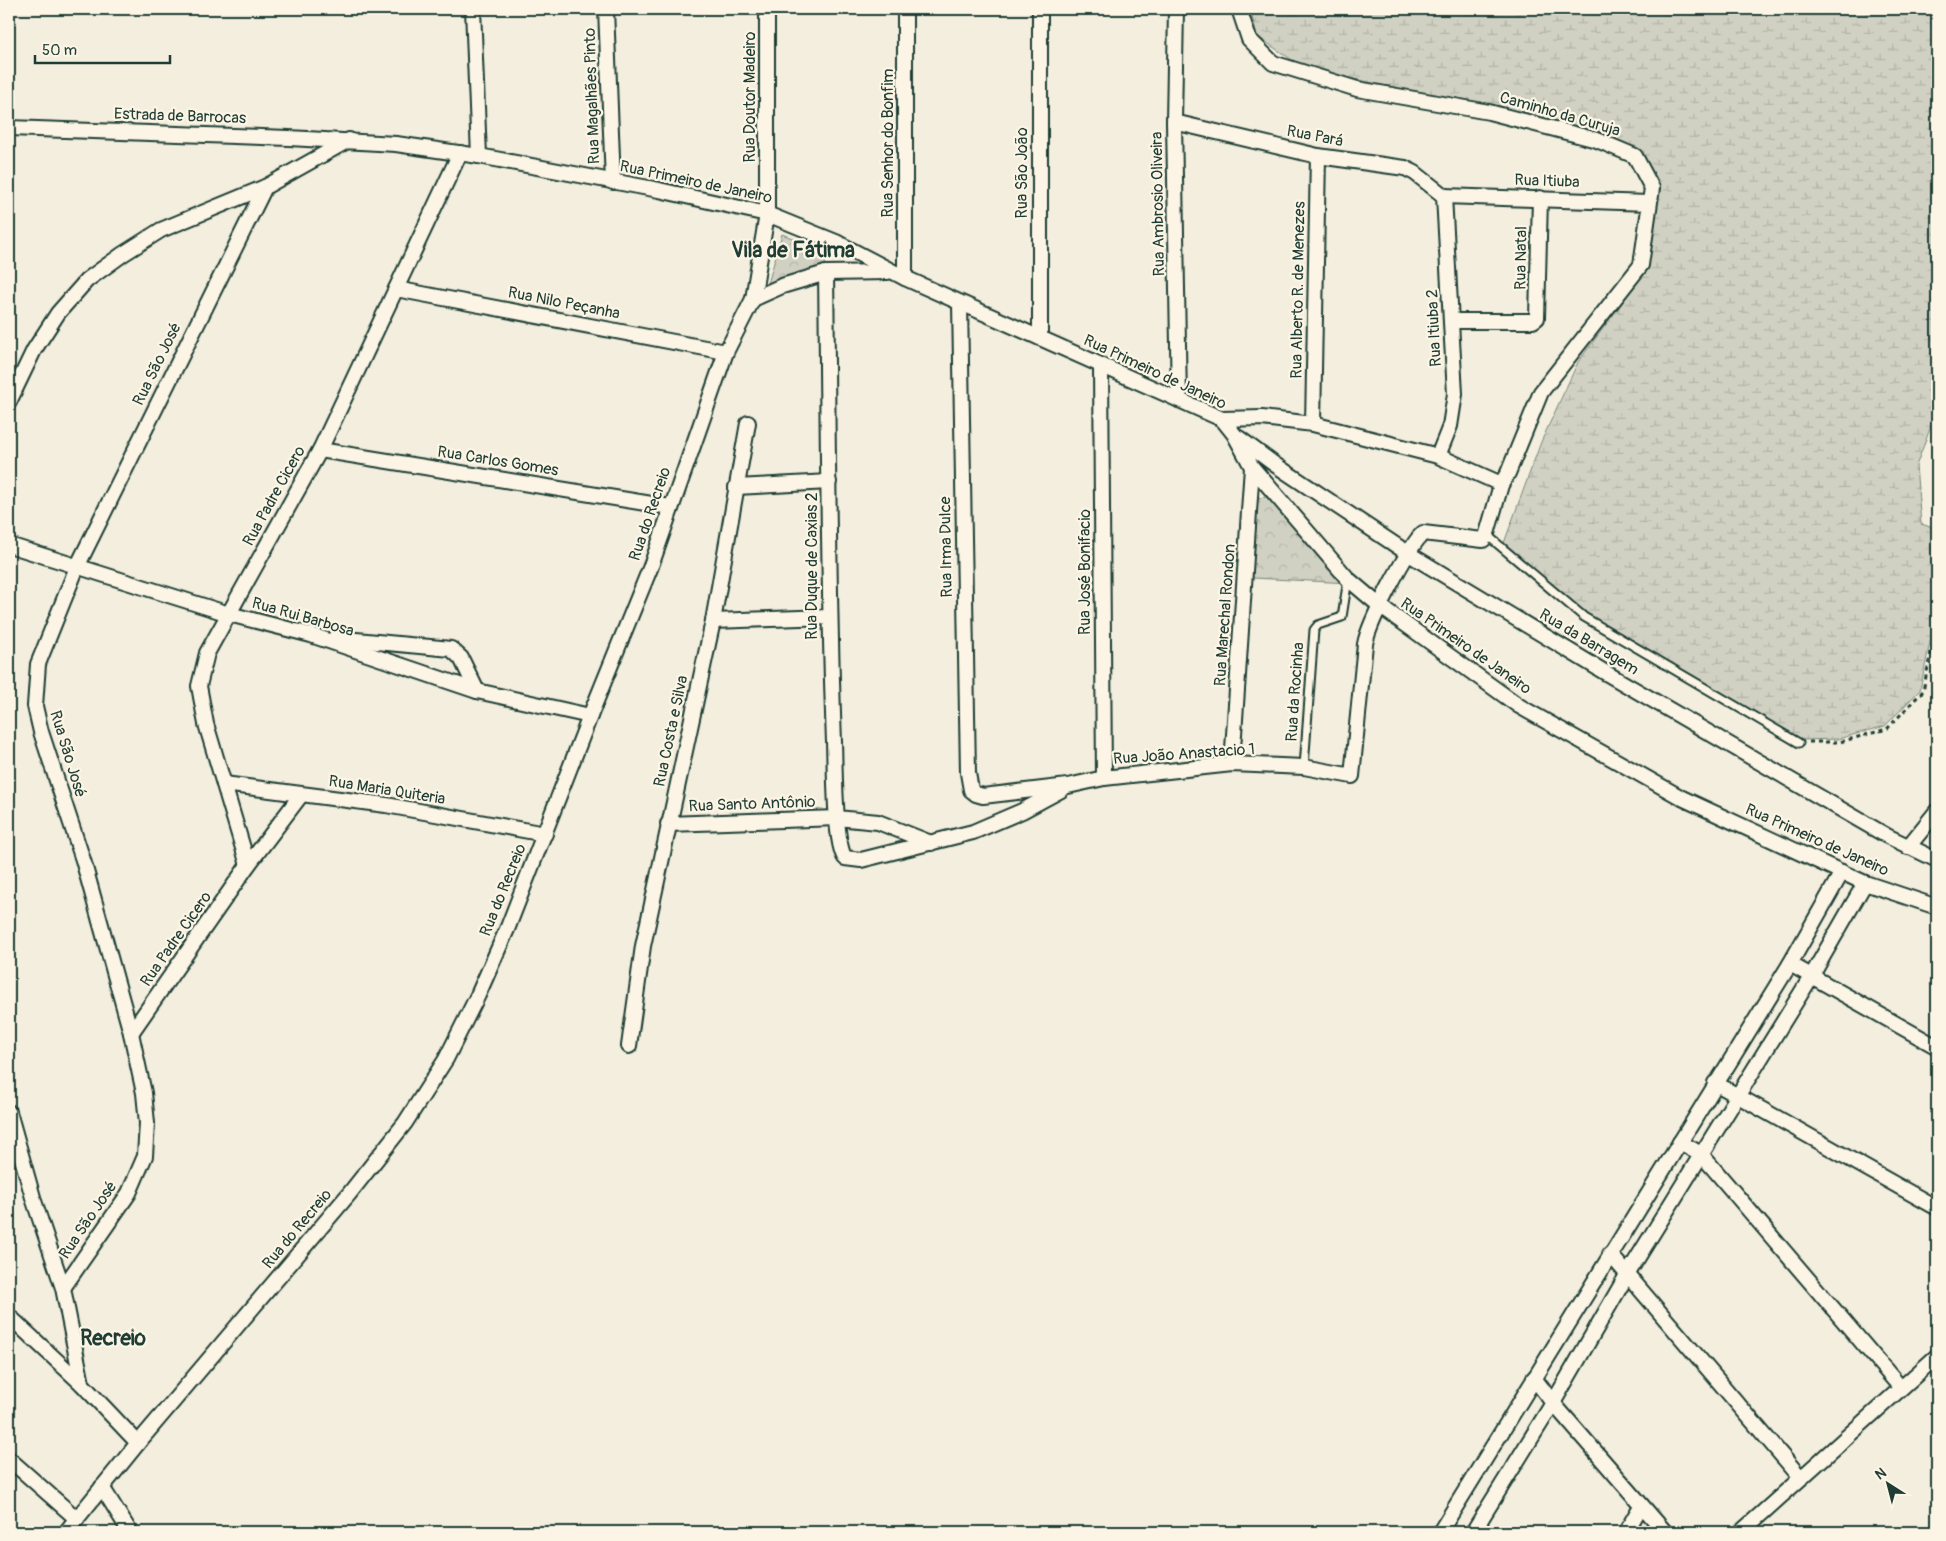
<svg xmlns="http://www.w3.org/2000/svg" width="1946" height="1541" font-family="Pangolin,sans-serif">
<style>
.forest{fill:url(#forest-crowns);stroke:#78877b}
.wetland{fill:url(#wetland-marsh);stroke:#78877b}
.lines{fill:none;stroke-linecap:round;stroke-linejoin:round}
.service-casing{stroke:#1f3d34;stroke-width:11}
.minor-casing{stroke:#1f3d34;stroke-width:18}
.path{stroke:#1f3d34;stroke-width:3;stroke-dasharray:4 4;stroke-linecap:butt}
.service{stroke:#fcf5e5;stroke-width:7}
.minor{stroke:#fcf5e5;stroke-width:14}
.labels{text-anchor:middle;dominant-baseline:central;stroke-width:4.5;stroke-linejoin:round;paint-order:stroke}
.street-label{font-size:16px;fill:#1f3d34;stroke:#fcf5e5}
.district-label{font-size:21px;font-weight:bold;fill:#1f3d34;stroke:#fcf5e5}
</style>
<defs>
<pattern id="forest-crowns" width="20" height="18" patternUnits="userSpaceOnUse" patternTransform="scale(1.25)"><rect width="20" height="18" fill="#d0d1c2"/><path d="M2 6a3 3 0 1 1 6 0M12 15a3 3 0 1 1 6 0" fill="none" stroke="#b2b4a7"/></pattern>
<pattern id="wetland-marsh" width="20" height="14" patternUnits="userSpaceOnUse" patternTransform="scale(1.25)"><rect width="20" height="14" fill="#d0d1c2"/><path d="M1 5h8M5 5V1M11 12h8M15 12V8" fill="none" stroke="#b2b4a7"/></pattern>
</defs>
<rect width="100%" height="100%" fill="#f3eede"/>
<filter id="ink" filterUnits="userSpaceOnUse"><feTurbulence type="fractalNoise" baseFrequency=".02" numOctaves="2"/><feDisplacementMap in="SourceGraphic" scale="10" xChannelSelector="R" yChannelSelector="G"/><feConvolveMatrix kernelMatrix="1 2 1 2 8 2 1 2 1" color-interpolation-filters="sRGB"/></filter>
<g filter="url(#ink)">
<g class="forest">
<polygon points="782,234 822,250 826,258 825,267 768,284"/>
<polygon points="1267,497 1349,583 1253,578 1252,514 1256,498"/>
</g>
<polygon class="wetland" points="1250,9 1937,9 1937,410 1916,466 1921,524 1937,529 1937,609 1920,690 1885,726 1838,739 1801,740 1588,614 1504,543 1541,442 1578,362 1648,268 1658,186 1640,152 1474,105 1304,68 1257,36"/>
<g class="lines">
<defs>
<g id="service">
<polyline points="1487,535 1584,617 1799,743"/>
<polyline points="1304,767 1314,630 1318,625 1342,617 1348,579"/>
</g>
<g id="minor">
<polyline points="473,9 479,156"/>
<polyline points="606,9 613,182"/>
<polyline points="905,9 905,278"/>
<polyline points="1176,9 1174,122 1179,400"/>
<polyline points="1174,122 1318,156 1405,168 1415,173 1444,196"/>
<polyline points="9,128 289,138 396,144 479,156 659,190 767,214 836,242 905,278 1222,419 1234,434 1252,467 1348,579 1380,606 1519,706 1682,798 1865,883 1937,907"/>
<polyline points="1444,196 1649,203"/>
<path d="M826,273C828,429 828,585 834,742C835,765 834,842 845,858L861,860L973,832L1022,811L1061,790"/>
<polyline points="396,289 726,352"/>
<polyline points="753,299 767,214 767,9"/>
<path d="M960,303L968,773L971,790L976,794L983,796L1068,786L1104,778L1232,764L1304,767L1352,776L1365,644C1369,622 1407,549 1423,533L1483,540L1486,537L1501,485L1508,473L1541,392L1641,265L1652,188L1635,156L1597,140L1489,112L1357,89L1273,63L1249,39L1239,9"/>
<polyline points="1451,321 1533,321 1537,318 1540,198"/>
<polyline points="1040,338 1040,9"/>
<polyline points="1101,366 1104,778"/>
<polyline points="9,402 34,350 58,313 87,280 123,254 161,230 265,187 349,140"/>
<polyline points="1222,419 1262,418 1313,424 1438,456 1501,484 1506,476"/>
<polyline points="1313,424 1318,156"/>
<polyline points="1239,438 1274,464 1409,554 1606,673 1887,836 1937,860"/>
<polyline points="320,450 670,507"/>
<polyline points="1438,456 1450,426 1455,394 1444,196"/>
<polyline points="736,487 829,482"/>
<polyline points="9,545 229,614 311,635 477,691 590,716"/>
<polyline points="713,621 830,617"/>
<polyline points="335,638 451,649 461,658 477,691"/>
<polyline points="1232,764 1252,467"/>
<polyline points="224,784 386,805 545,834"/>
<polyline points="668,824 837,818 878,822 931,843"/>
<polyline points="1908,847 1937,811"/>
<polyline points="248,865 206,724 199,686 207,653 320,450 460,153"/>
<polyline points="1790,964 1937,1047"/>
<polyline points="131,1033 248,865 301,795"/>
<polyline points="629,1046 643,946 713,621 748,423"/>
<polyline points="1715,1083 1937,1208"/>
<polyline points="9,1112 34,1201 63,1288 82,1384"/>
<polyline points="1680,1142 1701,1154 1901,1388"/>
<polyline points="1610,1254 1801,1478"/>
<polyline points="63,1288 129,1193 145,1156 147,1123 144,1093 131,1033 83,860 41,732 35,706 38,664 77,567 265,187"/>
<polyline points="9,1316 82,1384 138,1443"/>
<polyline points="1534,1378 1553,1403 1665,1532"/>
<polyline points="9,1459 77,1519"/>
<polyline points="102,1487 130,1532"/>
<polyline points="66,1532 138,1443 349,1194 405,1123 446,1059 478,995 508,927 590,716 651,566 726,352 753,299 782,286 826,273 888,272"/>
<polyline points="1440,1532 1790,964 1842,872"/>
<polyline points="1473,1532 1553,1403 1627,1275 1811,977 1865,883"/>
<polyline points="1626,1532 1641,1506"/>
<polyline points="1741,1532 1937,1356"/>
</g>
</defs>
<use href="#service" class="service-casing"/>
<use href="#minor" class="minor-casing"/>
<g class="path">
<polyline points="452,9 457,15"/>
<polyline points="1809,742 1840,742 1887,729 1923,691 1937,623"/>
</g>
<use href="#service" class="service"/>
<use href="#minor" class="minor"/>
</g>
</g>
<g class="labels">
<g class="street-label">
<text transform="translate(592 96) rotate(-92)">Rua Magalhães Pinto</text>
<text transform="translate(750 97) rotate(-90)">Rua Doutor Madeiro</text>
<text transform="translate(1560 114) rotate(16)">Caminho da Curuja</text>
<text transform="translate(180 116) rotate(2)">Estrada de Barrocas</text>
<text transform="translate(1315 136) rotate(11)">Rua Pará</text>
<text transform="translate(888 143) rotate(-90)">Rua Senhor do Bonfim</text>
<text transform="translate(1022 173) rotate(-90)">Rua São João</text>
<text transform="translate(1547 181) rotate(2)">Rua Itiuba</text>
<text transform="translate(696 182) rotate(12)">Rua Primeiro de Janeiro</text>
<text transform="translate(1158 204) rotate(-91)">Rua Ambrosio Oliveira</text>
<text transform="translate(1521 258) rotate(-89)">Rua Natal</text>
<text transform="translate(1298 290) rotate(-89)">Rua Alberto R. de Menezes</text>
<text transform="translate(564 303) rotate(11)">Rua Nilo Peçanha</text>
<text transform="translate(1434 328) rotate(-93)">Rua Itiuba 2</text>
<text transform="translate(157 364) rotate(-64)">Rua São José</text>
<text transform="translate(1155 372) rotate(25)">Rua Primeiro de Janeiro</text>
<text transform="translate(498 461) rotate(9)">Rua Carlos Gomes</text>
<text transform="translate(274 496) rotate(-61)">Rua Padre Cicero</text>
<text transform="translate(650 514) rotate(-71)">Rua do Recreio</text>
<text transform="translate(946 547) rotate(-91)">Rua Irma Dulce</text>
<text transform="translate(812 566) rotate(-90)">Rua Duque de Caxias 2</text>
<text transform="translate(1085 572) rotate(-90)">Rua José Bonifacio</text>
<text transform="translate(1225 615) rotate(-86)">Rua Marechal Rondon</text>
<text transform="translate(303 617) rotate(16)">Rua Rui Barbosa</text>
<text transform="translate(1589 642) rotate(31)">Rua da Barragem</text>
<text transform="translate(1466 646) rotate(35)">Rua Primeiro de Janeiro</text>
<text transform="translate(1295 692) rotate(-86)">Rua da Rocinha</text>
<text transform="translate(671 731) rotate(-78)">Rua Costa e Silva</text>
<text transform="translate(68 754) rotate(73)">Rua São José</text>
<text transform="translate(1184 754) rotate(-4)">Rua João Anastacio 1</text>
<text transform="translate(387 790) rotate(9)">Rua Maria Quiteria</text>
<text transform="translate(752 804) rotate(-2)">Rua Santo Antônio</text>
<text transform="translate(1817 840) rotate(24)">Rua Primeiro de Janeiro</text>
<text transform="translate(503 890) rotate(-68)">Rua do Recreio</text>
<text transform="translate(176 939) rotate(-55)">Rua Padre Cicero</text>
<text transform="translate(88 1220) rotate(-56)">Rua São José</text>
<text transform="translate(297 1229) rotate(-50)">Rua do Recreio</text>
</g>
<g class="district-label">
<text x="793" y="250">Vila de Fátima</text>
<text x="113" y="1338">Recreio</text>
</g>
</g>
<rect width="1946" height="1541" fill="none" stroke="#fcf5e5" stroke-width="30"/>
<rect x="15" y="15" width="1916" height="1511" fill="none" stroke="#1f3d34" stroke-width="2" filter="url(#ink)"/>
<g transform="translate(1888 1484) rotate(324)" stroke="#fcf5e5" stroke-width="4" paint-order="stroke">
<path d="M0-4L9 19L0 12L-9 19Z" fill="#1f3d34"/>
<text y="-8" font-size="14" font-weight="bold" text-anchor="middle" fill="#1f3d34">N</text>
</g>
<path d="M35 55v8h135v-8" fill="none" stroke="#1f3d34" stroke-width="2.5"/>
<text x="42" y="55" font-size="15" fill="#1f3d34" stroke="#fcf5e5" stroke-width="4" paint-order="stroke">50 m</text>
</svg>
